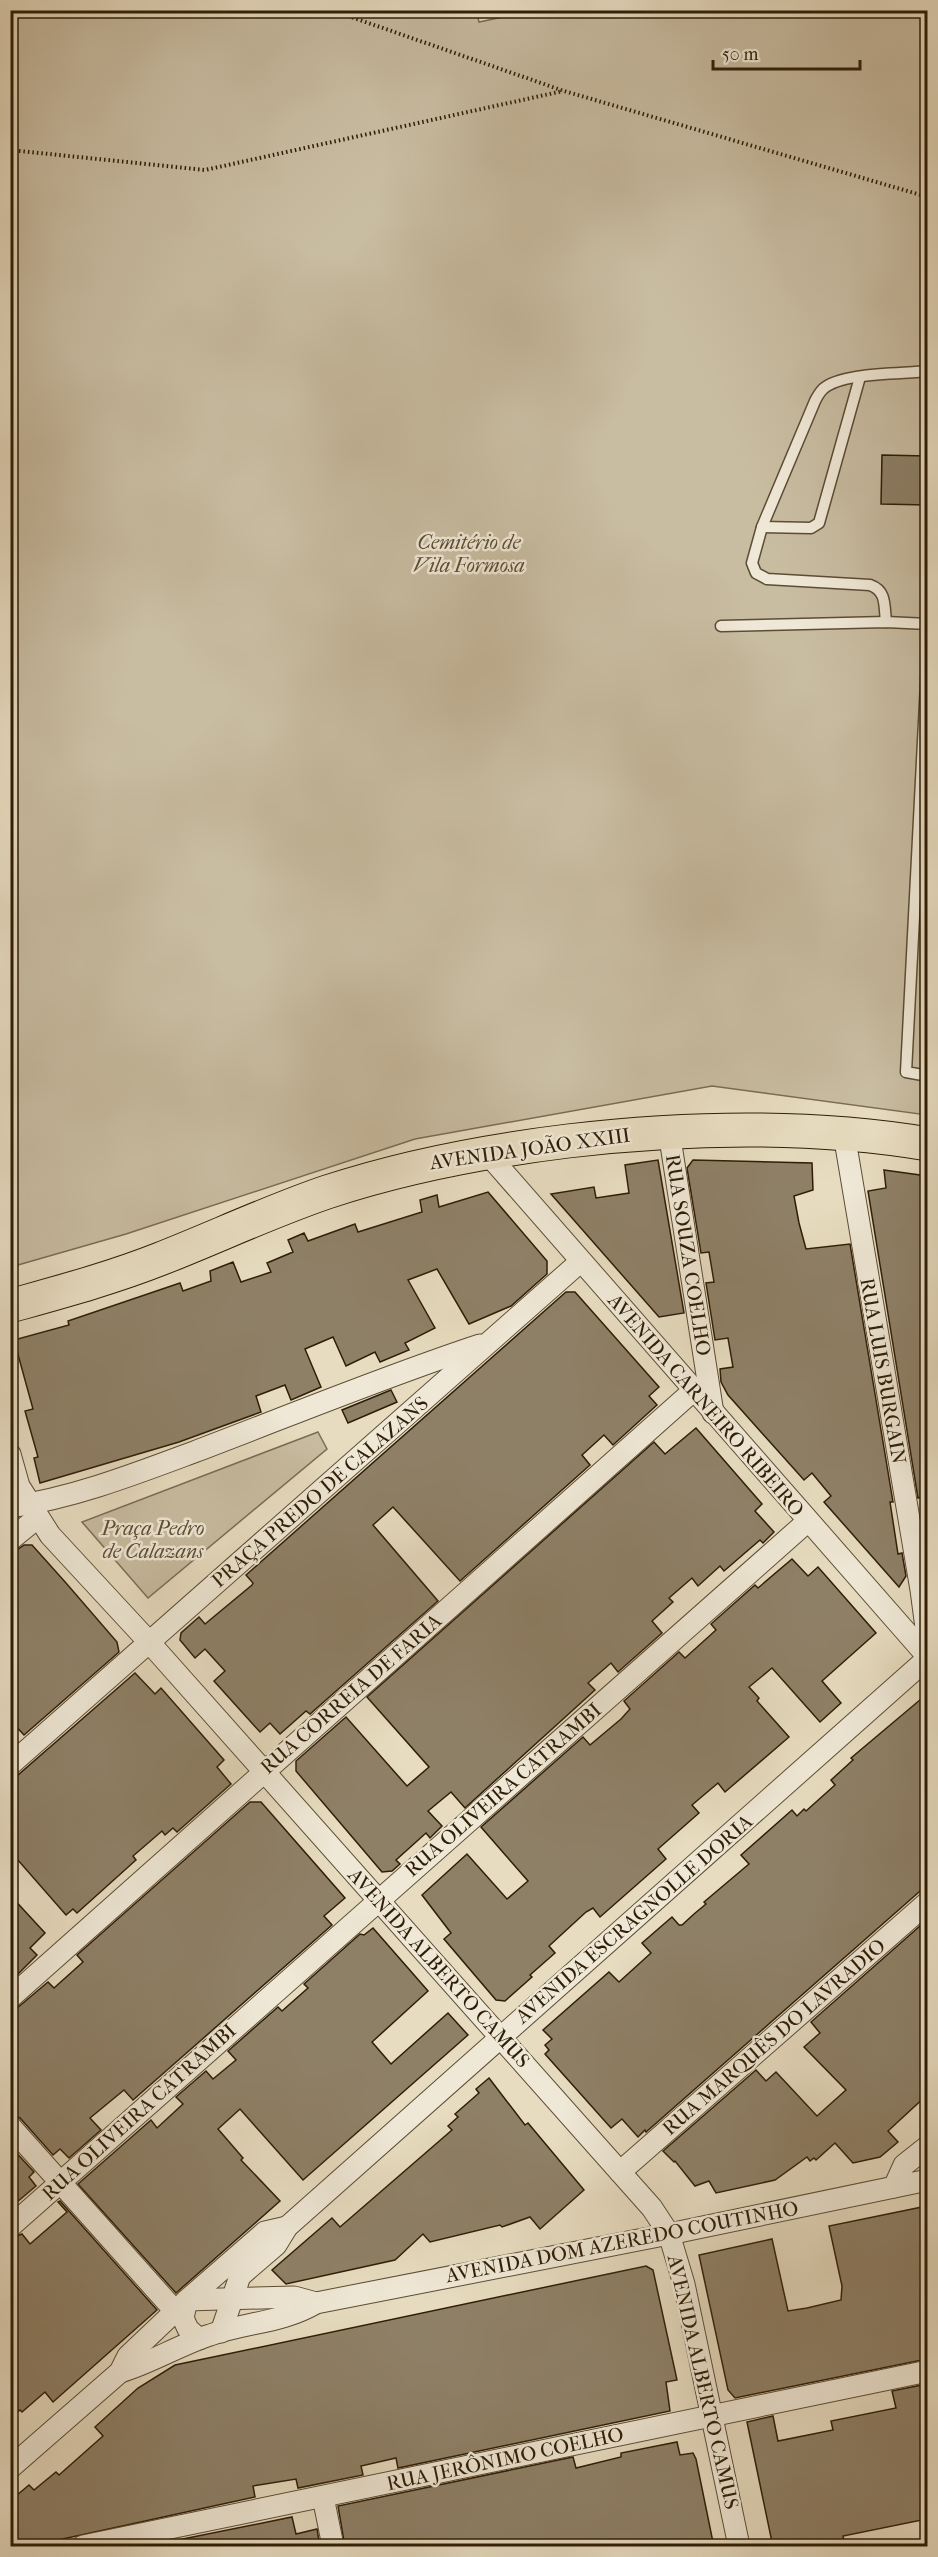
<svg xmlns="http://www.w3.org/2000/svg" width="938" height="2557" font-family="'IM FELL French Canon',serif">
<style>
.green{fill:#c8bca1;stroke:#7b6c54;stroke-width:1.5}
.building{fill:#8e8067;stroke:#2e1d07;stroke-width:1.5}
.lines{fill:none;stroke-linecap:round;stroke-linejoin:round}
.lane-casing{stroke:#5c4d35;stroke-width:13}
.street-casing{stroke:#5c4d35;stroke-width:23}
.primary-casing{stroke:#2e1d07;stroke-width:35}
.path{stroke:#2e1d07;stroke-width:4;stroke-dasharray:1.5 3;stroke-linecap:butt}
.lane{stroke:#efe8d6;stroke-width:10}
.street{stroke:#efe8d6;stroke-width:21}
.primary{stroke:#e7dcc0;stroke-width:33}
.labels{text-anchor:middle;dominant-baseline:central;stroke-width:5;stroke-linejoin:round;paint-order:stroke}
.park-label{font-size:20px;font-style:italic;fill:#5c4d35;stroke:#efe8d6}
.street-label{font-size:20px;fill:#2e1d07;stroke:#efe8d6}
</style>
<rect width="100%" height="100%" fill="#e7dcc0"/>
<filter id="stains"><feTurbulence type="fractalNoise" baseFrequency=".00333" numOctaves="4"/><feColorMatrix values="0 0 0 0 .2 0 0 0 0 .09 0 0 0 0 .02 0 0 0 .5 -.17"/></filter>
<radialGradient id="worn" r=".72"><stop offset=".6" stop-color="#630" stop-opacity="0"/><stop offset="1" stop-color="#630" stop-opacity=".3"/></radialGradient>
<g class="green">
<polygon points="476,10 479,22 536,10 927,11 927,1115 712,1086 415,1139 126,1234 11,1267 11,11"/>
<polygon points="318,1432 327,1449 148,1598 82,1522"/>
</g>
<g class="building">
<polygon points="882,455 927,456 927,505 881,504"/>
<polygon points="658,1160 684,1313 659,1317 551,1194 594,1187 596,1198 629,1193 625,1165"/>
<polygon points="693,1160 812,1163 813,1190 794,1196 799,1223 806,1249 850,1244 893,1502 890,1502 898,1554 902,1553 906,1576 899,1587 824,1502 831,1496 812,1473 804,1480 728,1395 721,1382 720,1369 733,1367 728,1338 715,1340 706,1283 714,1282 709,1252 701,1253 687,1168"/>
<polygon points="884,1170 927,1176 927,1496 918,1498 868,1191 886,1188"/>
<polygon points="488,1192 547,1261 547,1274 511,1306 469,1324 437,1269 408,1280 435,1328 405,1343 409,1350 380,1362 375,1352 346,1366 333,1337 305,1349 321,1387 291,1400 285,1385 256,1396 261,1412 179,1442 40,1483 34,1458 38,1457 25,1411 33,1409 14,1340 69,1325 68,1321 180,1283 183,1291 211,1281 210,1271 233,1262 241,1282 271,1272 267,1263 293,1252 288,1240 304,1233 308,1241 355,1224 358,1232 422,1212 420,1200 437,1195 439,1207"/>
<polygon points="566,1292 575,1292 659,1387 649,1396 657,1405 613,1445 604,1435 582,1455 590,1465 460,1581 393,1507 373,1525 438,1601 310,1714 306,1711 280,1734 270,1723 260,1732 214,1681 225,1671 205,1649 195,1658 180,1640 181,1633 199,1617 205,1624 252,1585 253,1583 246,1575"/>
<polygon points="391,1390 397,1402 348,1423 342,1410"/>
<polygon points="696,1428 762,1504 755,1511 774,1532 763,1543 760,1540 724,1571 720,1566 698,1586 692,1578 669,1598 673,1602 652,1621 662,1633 618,1672 611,1663 588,1683 595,1690 465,1808 451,1792 428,1811 442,1826 430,1838 426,1833 396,1860 400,1864 392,1871 382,1872 296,1771 296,1761 346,1717 407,1786 429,1767 367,1697 654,1442 665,1454"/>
<polygon points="24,1545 32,1545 66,1583 117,1642 119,1652 24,1735 10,1720 10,1555"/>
<polygon points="792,1559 808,1576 818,1567 876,1633 822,1681 841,1703 820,1722 772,1668 749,1687 759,1698 757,1701 789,1737 725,1792 718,1783 692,1805 699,1813 658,1849 666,1859 600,1917 593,1908 586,1912 549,1946 555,1953 530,1975 532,1977 505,2001 496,2000 444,1939 451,1933 422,1895 467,1854 507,1899 528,1881 481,1827 583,1737 590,1745 621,1719 630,1709 624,1701 679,1652 685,1658 716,1630 711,1624 755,1585 758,1588"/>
<polygon points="135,1673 155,1694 161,1688 224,1760 217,1767 231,1784 177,1832 173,1828 165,1835 162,1831 133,1856 136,1860 77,1913 73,1909 66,1915 10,1851 10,1782"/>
<polygon points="927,1694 927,1885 646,2132 645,2130 638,2137 622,2119 611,2128 545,2054 549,2050 545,2045 552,2039 543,2030 609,1972 619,1982 651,1953 642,1943 672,1917 679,1925 682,1925 694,1914 706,1904 704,1902 749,1864 741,1855 792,1810 797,1816 804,1809 806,1811 835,1785 831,1780 853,1760 851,1758"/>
<polygon points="250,1802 261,1802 345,1898 324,1916 332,1925 133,2100 124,2090 90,2118 101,2130 69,2158 60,2149 53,2155 20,2118 10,2114 10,2014 48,1982 54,1988 83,1962 77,1955"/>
<polygon points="10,1895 45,1933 30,1948 37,1955 15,1977 10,1972"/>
<polygon points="920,1926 927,1934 927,2095 888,2131 898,2142 880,2157 853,2163 835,2143 816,2160 814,2158 810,2161 807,2157 775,2180 716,2193 709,2181 695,2186 675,2161 674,2162 663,2151 756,2070 766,2081 776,2072 817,2116 846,2090 804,2047 820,2033 811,2022"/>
<polygon points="373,1928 428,1991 372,2042 391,2064 448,2013 468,2035 303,2180 240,2109 218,2129 243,2158 241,2160 280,2201 176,2293 78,2184 151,2120 157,2128 183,2104 176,2097 206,2071 213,2079 236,2060 228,2051 278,2007 282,2011 308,1988 304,1984 360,1934 364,1935"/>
<polygon points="489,2078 525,2125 528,2123 584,2190 540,2229 530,2217 502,2227 500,2225 430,2242 423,2234 395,2260 286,2284 272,2270 332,2218 340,2227 452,2130 448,2126 458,2117 455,2114 479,2093 476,2089"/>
<polygon points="10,2146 34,2172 29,2177 36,2186 10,2208"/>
<polygon points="60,2201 157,2310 53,2402 45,2392 22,2412 20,2410 10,2418 10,2239 22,2234 30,2244 67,2212 58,2202"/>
<polygon points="927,2206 927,2359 735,2398 728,2390 699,2255 772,2239 788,2311 807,2308 841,2300 842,2286 829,2226"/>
<polygon points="646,2266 653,2270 677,2380 666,2382 670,2411 398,2468 396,2458 361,2466 363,2475 298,2488 296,2479 253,2486 255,2497 26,2547 10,2547 10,2501 29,2485 34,2490 56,2472 59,2475 103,2436 95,2427 138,2388 175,2365"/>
<polygon points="927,2384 927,2405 924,2406 927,2424 927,2519 843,2536 845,2547 773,2547 747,2422 773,2416 778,2441 833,2430 831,2421 896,2408 892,2391"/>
<polygon points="677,2442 680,2455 693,2453 696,2459 714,2547 568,2547 567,2543 558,2545 557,2542 536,2547 345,2547 338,2506 573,2457 576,2468 621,2457 621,2453"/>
<polygon points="292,2517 296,2534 317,2529 320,2547 143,2547"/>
</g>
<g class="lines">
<defs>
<g id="lane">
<polyline points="762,527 811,528 819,523 860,377"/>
<path d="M886,622C884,606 887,591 870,585L767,579L756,573L752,563L762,527L815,401C817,397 820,392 823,389C841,372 903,374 928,371"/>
<polyline points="721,626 886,622 928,624"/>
<polyline points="928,644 906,1072 928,1076"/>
</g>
<g id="street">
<polyline points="669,1132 713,1413"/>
<polyline points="844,1134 921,1590 928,1643"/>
<polyline points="486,1152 928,1657"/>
<polyline points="10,1454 19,1486 50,1535 149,1642 652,2208 669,2234 684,2284 739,2546"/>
<path d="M10,1507C73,1498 135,1474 194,1452C289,1416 383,1377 480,1345"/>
<polyline points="10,1540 37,1518"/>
<polyline points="10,1765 580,1262"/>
<polyline points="10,1998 693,1391"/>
<polyline points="10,2126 175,2311"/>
<polyline points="620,2172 928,1902"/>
<polyline points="894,2187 904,2165 928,2146"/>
<polyline points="10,2227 808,1521"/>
<polyline points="221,2332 240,2276 276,2245 287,2227 928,1658"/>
<polyline points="199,2339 188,2329 183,2318 187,2300 265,2232 287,2227"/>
<path d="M120,2372C151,2363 179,2345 210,2335C247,2322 282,2323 316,2303L669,2234L928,2180"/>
<polyline points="10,2468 120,2372 128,2356 187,2300 294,2297 316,2303"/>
<polyline points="323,2497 333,2546"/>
<polyline points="83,2546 928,2371"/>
</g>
<path id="primary" d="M10,1306C60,1292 112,1278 160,1259C216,1237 271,1211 327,1192C406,1166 486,1151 568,1141C688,1127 808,1124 928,1144"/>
</defs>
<use href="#lane" class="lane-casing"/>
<use href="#street" class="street-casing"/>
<use href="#primary" class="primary-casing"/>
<g class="path">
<polyline points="331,10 564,91 928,197"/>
<polyline points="10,150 205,170 563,91"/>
</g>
<use href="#lane" class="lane"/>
<use href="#street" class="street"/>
<use href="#primary" class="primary"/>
</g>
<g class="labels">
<g class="park-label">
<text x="469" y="542">Cemitério de<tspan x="469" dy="23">Vila Formosa</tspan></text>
<text x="153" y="1528">Praça Pedro<tspan x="153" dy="23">de Calazans</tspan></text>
</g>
<g class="street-label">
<text transform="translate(530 1149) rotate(-8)">AVENIDA JOÃO XXIII</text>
<text transform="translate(688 1255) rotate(81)">RUA SOUZA COELHO</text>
<text transform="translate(883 1371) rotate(80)">RUA LUIS BURGAIN</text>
<text transform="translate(706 1405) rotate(49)">AVENIDA CARNEIRO RIBEIRO</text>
<text transform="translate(320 1492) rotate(-41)">PRAÇA PREDO DE CALAZANS</text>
<text transform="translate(351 1694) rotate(-41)">RUA CORREIA DE FARIA</text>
<text transform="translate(503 1790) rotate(-41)">RUA OLIVEIRA CATRAMBI</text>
<text transform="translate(634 1919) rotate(-41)">AVENIDA ESCRAGNOLLE DORIA</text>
<text transform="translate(439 1968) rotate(48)">AVENIDA ALBERTO CAMUS</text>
<text transform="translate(774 2037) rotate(-41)">RUA MARQUÊS DO LAVRADIO</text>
<text transform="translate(139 2112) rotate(-42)">RUA OLIVEIRA CATRAMBI</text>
<text transform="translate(622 2242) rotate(-11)">AVENIDA DOM AZEREDO COUTINHO</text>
<text transform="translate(703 2382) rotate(77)">AVENIDA ALBERTO CAMUS</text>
<text transform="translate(505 2459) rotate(-12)">RUA JERÔNIMO COELHO</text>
</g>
</g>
<rect width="938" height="2557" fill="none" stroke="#e7dcc0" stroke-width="36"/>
<rect x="12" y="12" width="914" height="2533" fill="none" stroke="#2e1d07" stroke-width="3"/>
<rect x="18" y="18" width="902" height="2521" fill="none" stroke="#2e1d07" stroke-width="1.5"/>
<path d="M713 60v9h147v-9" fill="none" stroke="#2e1d07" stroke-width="3"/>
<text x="722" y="60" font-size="18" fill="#2e1d07" stroke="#efe8d6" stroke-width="4.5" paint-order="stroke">50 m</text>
<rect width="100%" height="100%" filter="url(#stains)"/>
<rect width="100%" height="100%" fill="url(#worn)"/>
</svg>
